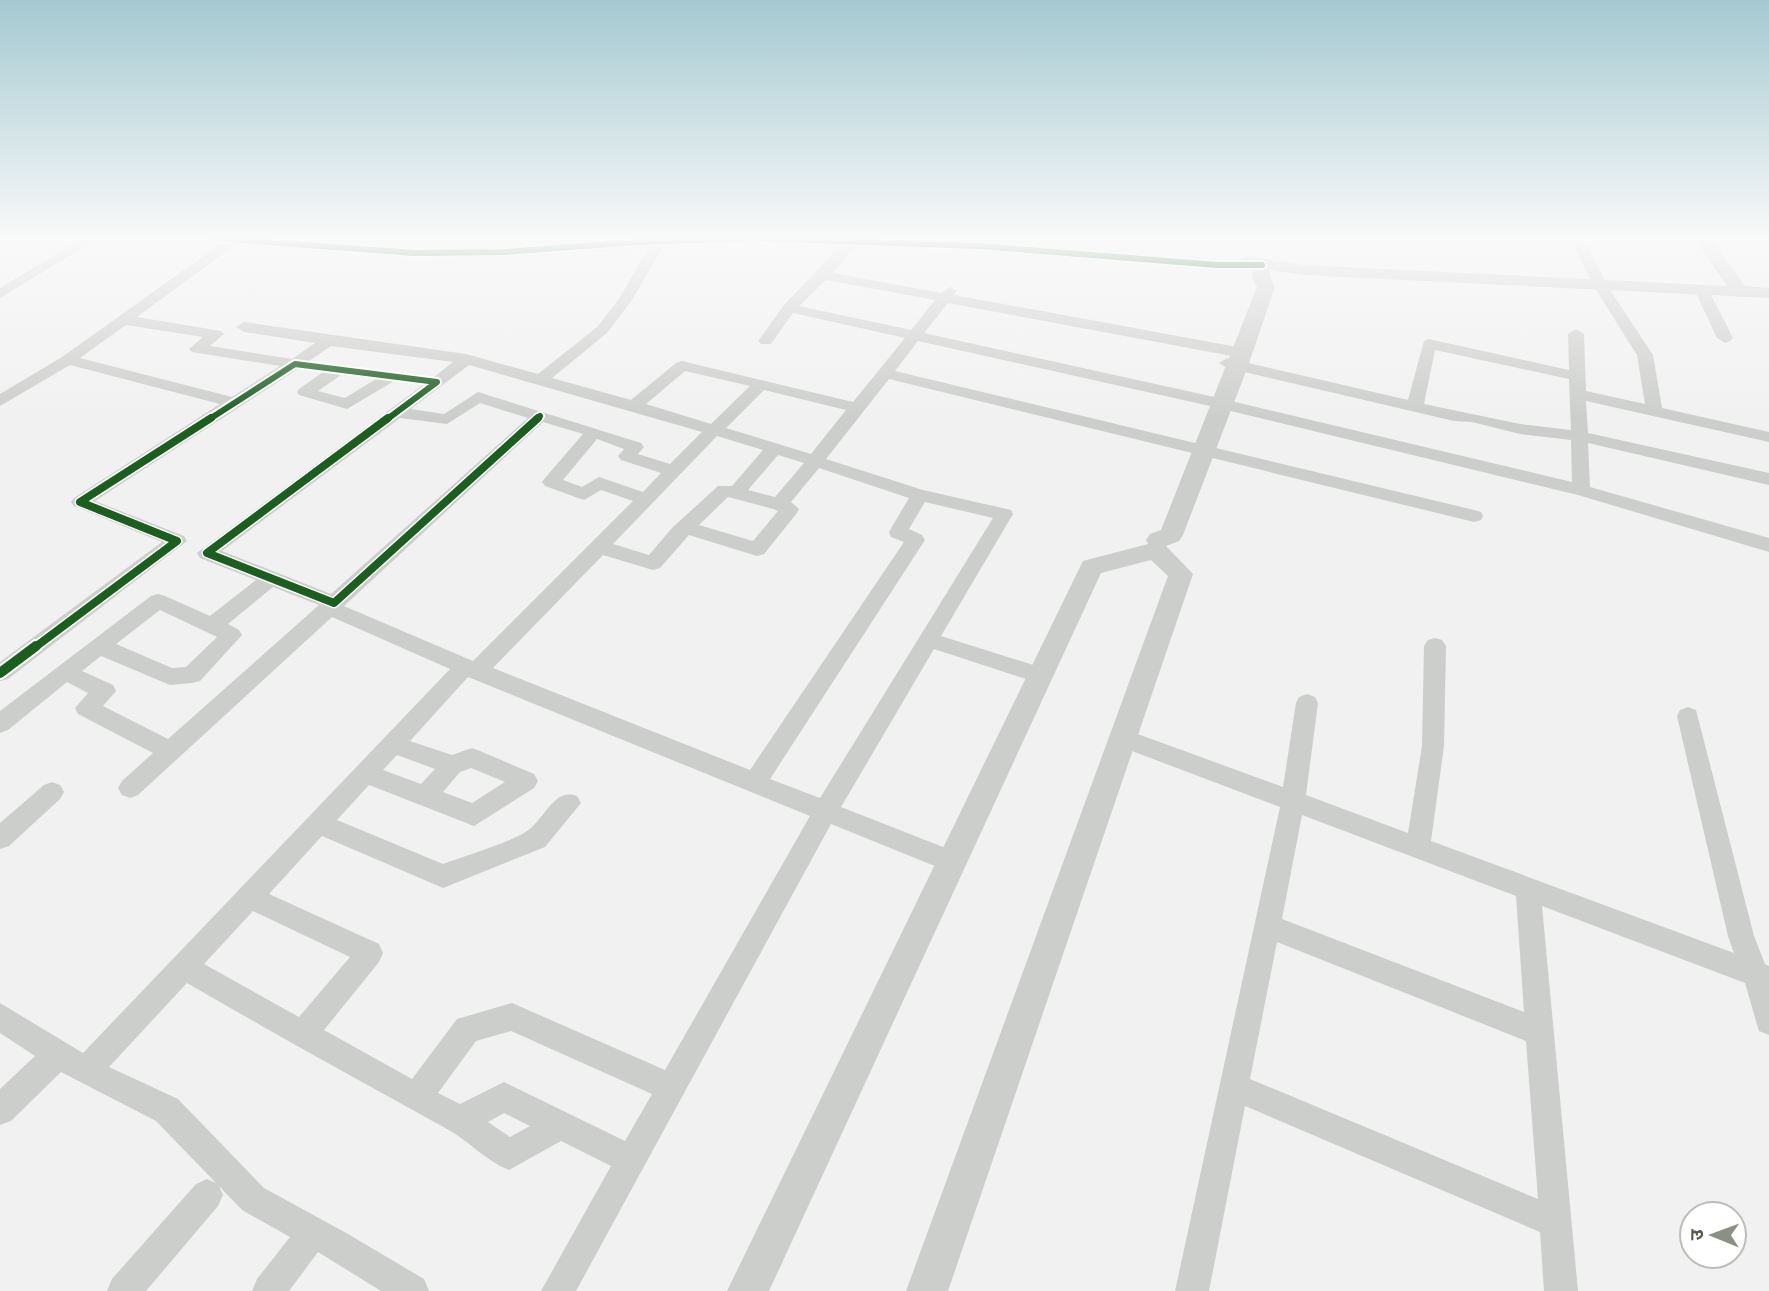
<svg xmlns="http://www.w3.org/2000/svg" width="1769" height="1291" font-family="'Exo 2','Noto Sans Devanagari',sans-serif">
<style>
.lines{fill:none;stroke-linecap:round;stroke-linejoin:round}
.minor{fill:#cccecb;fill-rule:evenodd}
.tertiary{fill:#cccecb;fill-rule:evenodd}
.cycleway-far2-casing{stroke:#fff;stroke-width:10}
.cycleway-far1-casing{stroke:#fff;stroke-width:11}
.cycleway-casing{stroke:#fff;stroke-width:14}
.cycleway-far2{stroke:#1b5e20;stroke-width:6}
.cycleway-far1{stroke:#1b5e20;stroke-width:8}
.cycleway{stroke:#1b5e20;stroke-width:10}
</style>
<rect width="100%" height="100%" fill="#f1f1f1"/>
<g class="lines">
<g class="minor">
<polygon points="83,238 99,238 0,298 0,288"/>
<path d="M229,238L243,239L137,317L221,331L224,334L210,346L292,359L315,343L244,332L236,327L244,322L466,354L538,374L597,327L619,299L654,238H661L666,241L632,300L607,333L552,378L631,400L676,363L682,361L853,402L905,338L793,313L771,344H761L758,341L784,305L848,238H861L833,273L941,293L950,287L957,291L954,295L1232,346L1240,351L1232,356L948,303L924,333L1210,396L1572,482L1571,440L1520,434L1472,422L1454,421L1227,368L1219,363L1227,358L1408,400L1424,341L1429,339L1569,370L1568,334L1576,329L1584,334L1586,391L1645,404L1637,355L1593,285L1574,247L1581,243L1588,247L1607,285L1653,355L1662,408L1769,432V442L1586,401L1588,433L1769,473V485L1588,443L1590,487L1769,538V552L1578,495L1210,406L918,341L895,371L1474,510L1481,512L1483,516L1481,520L1474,522L889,379L826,459L923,490L1011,510L1013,514L941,636L1049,670L1052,676L1049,682L1041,684L934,649L841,807L961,854L965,862L961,870L952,873L831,824L576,1291H541L611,1166L561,1141L509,1170C486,1161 469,1141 447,1129C360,1081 273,1033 187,983L109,1067L178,1099L264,1188L348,1234L424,1279L429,1291H381L318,1252L289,1291H252L257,1279L290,1237L242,1210L219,1186L223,1195L218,1206L146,1291H107L112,1279L196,1184L207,1179L216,1183L156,1121L61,1072L11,1121L0,1125V1089L35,1056L0,1033V1003L83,1053L450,669L332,617L138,795L130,798L122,795L118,788L122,781L153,753L78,714L75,708L88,693L67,682L8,730L0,733V711L151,596L158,594L165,596L210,616L256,580L200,558L197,553L423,385L394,381L347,409L299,395L297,392L299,389L323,372L298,369L95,501L184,536L187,541L8,679L0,681V662L162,542L74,506L71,502L74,498L220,404L70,365L0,406V394L62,357ZM826,280L935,300L911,330L799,306ZM126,325L203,337L189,349L192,352L280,366L232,397L80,358ZM331,346L453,362L434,377L309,361ZM1435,350L1569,379L1571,430L1520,424L1424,404ZM469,365L702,432L670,464L638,454L644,447L641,443L478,392L444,414L411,409ZM685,371L750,386L711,424L646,404ZM341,375L376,379L345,398L318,391ZM764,390L846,410L811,454L726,428ZM480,403L528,418L331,594L222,551L400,418L447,424ZM543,422L583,434L545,478L542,482L545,486L584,500L601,490L633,501L473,661L344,606ZM717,436L763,450L732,486H718L672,528L649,555L613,544ZM597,439L624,449L618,456L621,460L661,473L643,492L599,477L582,487L563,480ZM778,455L804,463L775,497L748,490ZM819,468L909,498L889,532L891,537L904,542L750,770L493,668L603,555L653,570L660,568L689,535L757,556L764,554L797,513L799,509L791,502ZM728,497L773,509L778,511L753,541L699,525ZM925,502L993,518L820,798L770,779L925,540L922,535L909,529ZM273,587L319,605L168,739L103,706L116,691L113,685L82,671L101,656L170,685L192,683L200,681L242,635L239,630L228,624ZM160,610L217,637L186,667L172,668L116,644ZM468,677L810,816L665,1070L512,1003L457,1019L412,1079L324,1030L379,962L383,953L379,944L269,894L322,836L443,888L545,847L581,803L577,796C554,787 544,820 527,831C509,843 465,856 443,864L337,820L369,785L474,826L534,788L538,781L534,774L480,751L472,748L452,755L410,741ZM397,755L435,769L421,784L383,770ZM471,768L505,782L472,803L443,792L460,772ZM253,911L350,957L299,1017L204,964ZM511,1031L652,1094L625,1141L504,1082L460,1104L438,1093L476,1041ZM504,1113L530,1126L510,1137L488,1122Z"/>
<polygon points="1702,287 1709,291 1733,338 1730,341 1725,343 1717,338 1695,291"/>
<path d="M1435,638L1442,640L1446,646L1444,746L1431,841L1734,953L1728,936L1677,716L1680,710L1688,707L1696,710L1754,936L1765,964L1769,966V1035L1759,1031L1745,983L1542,906L1578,1291H1544L1540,1232L1245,1106L1209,1291H1175L1280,807L1116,745L1113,738L1116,731L1124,729L1283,787L1296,703L1299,697L1307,694L1315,697L1318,703L1306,795L1408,833L1422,746L1424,646L1428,640ZM1302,815L1516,896L1524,1012L1282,919ZM1277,942L1526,1041L1538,1199L1250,1079Z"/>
<polygon points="52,782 60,785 64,792 60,799 9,846 0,849 0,823 44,785"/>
</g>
<path class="tertiary" d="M207,238H276L414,248L505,247L627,238H885L980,241L1217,260H1239L1247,256L1303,265L1727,286L1694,238H1710L1745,286L1769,288V298L1303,275L1270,270V277L1275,287L1248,366L1183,535L1179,541L1166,546L1193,574L948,1291H906L1168,576L1151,560L1101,573L769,1291H727L1080,567L1083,561L1148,544L1146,540L1150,534L1161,530L1257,287L1252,277L1253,270H1217C1064,258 911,244 758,243C673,243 590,253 505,257C408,261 311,250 215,243Z"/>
<defs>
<g id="cycleway-far2">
<polyline points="215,238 414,253 505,252 635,242 758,238 980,246 1217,265 1262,265"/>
<polyline points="208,420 295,364 437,382 386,420"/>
<polyline points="536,420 540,416"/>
</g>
<g id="cycleway-far1">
<polyline points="388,418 207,553 334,603 538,418"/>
<polyline points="34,648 177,541 80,502 211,418"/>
</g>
<polyline id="cycleway" points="0,673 36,646"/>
</defs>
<use href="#cycleway-far2" class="cycleway-far2-casing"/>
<use href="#cycleway-far1" class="cycleway-far1-casing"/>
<use href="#cycleway" class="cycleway-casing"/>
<use href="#cycleway-far2" class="cycleway-far2"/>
<use href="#cycleway-far1" class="cycleway-far1"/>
<use href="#cycleway" class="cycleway"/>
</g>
<linearGradient id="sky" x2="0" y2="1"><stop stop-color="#a4c9d1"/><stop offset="0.57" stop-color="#f9f9f9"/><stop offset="1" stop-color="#f9f9f9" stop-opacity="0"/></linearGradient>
<rect width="1769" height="418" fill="url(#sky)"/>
<g transform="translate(1713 1235) rotate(271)"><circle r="33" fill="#ffffff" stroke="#babeb6" stroke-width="2"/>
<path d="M0-5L12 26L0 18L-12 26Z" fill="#8a9084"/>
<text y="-10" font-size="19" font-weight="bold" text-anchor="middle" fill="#535c49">उ</text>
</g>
</svg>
